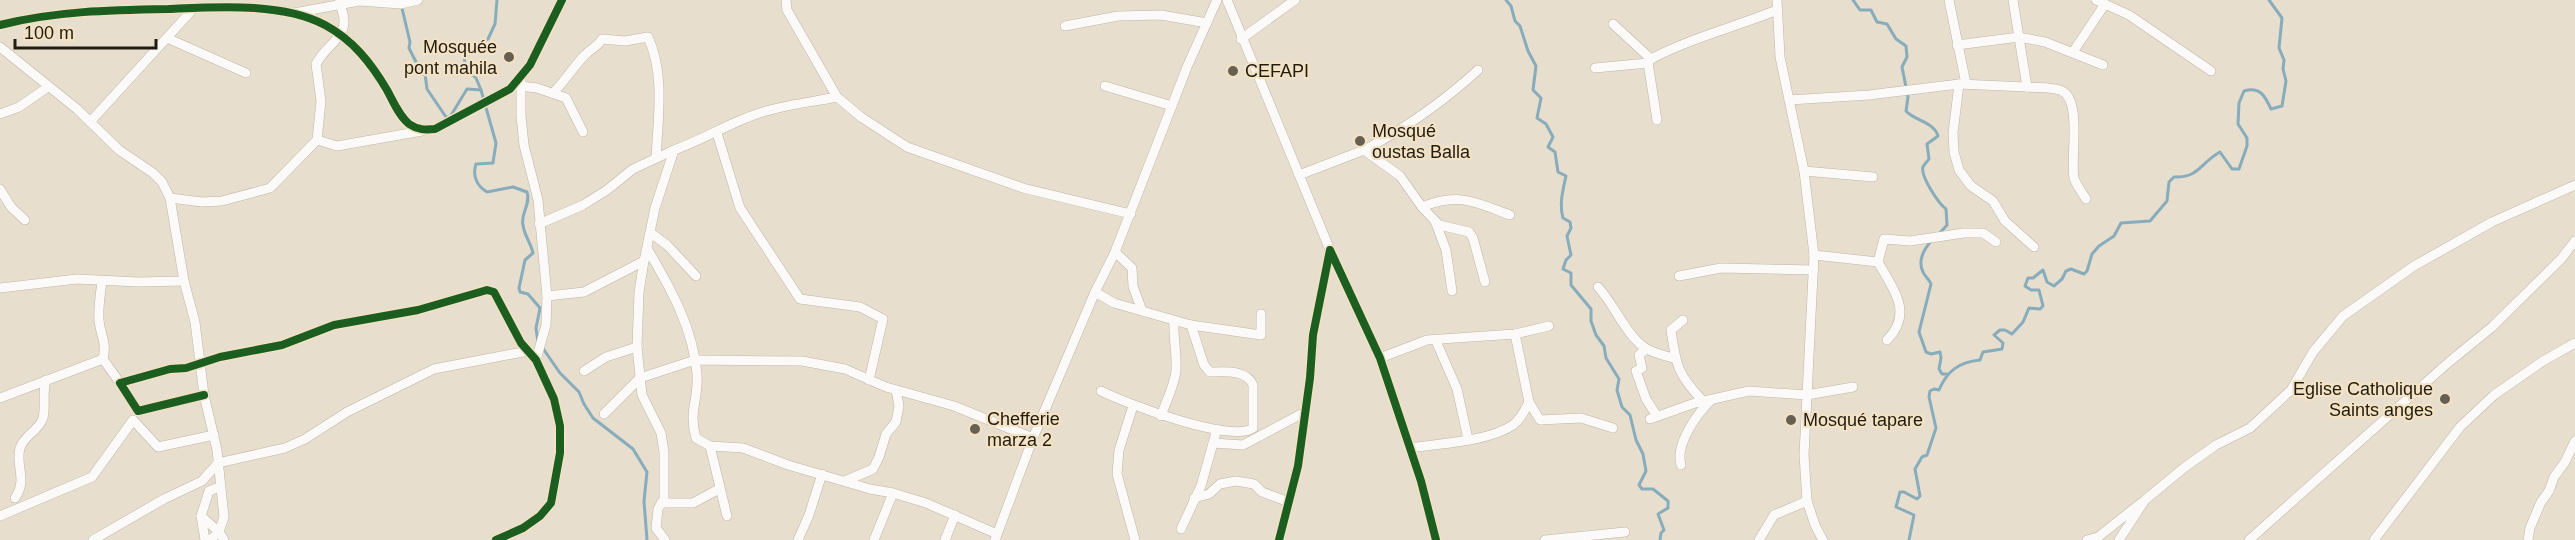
<svg xmlns="http://www.w3.org/2000/svg" width="2575" height="540" font-family="Arial,sans-serif">
<style>
.lines{fill:none;stroke-linecap:round;stroke-linejoin:round}
.stream{stroke:#87acbb;stroke-width:3}
.minor-casing{stroke:#bdb5a8;stroke-width:10}
.minor{stroke:#fcfaf8;stroke-width:9}
.cycleway-casing{stroke:#f3e2c3;stroke-width:11}
.cycleway{stroke:#1b5e20;stroke-width:8}
.poi-dot{fill:#676052;stroke:#f3e2c3;stroke-width:2}
.labels{text-anchor:middle;dominant-baseline:central;stroke-width:4.5;stroke-linejoin:round;paint-order:stroke}
.poi-label{font-size:18px;fill:#221c10;stroke:#f3e2c3;text-anchor:start}
</style>
<rect width="100%" height="100%" fill="#e8dece"/>
<g class="lines">
<g class="stream">
<path d="M1506,0L1511,6L1515,21L1520,26L1528,51L1536,66L1533,90L1541,98L1537,118L1546,124L1553,137L1548,147L1555,152L1558,172L1566,176C1563,189 1559,205 1563,218L1570,222L1571,228L1567,236L1571,255L1566,260L1563,269L1571,273V285L1591,309V321L1596,335L1604,346L1606,358L1619,379L1617,390L1622,407L1630,415L1636,440L1643,454L1646,471L1639,485L1642,489H1653L1668,501V508L1658,514L1664,530L1661,533L1660,540"/>
<path d="M1853,0L1860,10H1871L1877,22L1887,24L1896,39L1906,46L1907,57L1902,67L1908,97L1906,111C1915,121 1934,122 1938,136L1927,144L1929,159C1927,162 1924,164 1923,167C1920,176 1939,204 1946,209L1947,225L1939,234"/>
<path d="M401,4L410,42L409,48L422,74H425L427,89L446,117H450L467,89L481,90L496,143L493,163L476,164C472,176 477,186 487,192L513,187L527,192C531,205 520,214 523,225C524,235 531,243 533,253L525,260L519,288L520,292L528,294L540,308L536,328L538,342"/>
<polyline points="481,90 476,78 465,68 464,52 488,39 495,24 497,0"/>
<path d="M1932,240C1924,249 1917,260 1923,272C1925,277 1929,279 1931,284L1919,332L1926,352L1931,354L1940,352L1941,358L1939,369L1942,374H1947"/>
<polyline points="542,347 560,373 579,392 584,404 593,418 633,449 647,472 644,501 647,540"/>
<path d="M1909,540L1914,515L1896,507L1900,492H1904L1917,499L1920,496L1915,469L1922,457L1927,455L1936,428L1929,397L1930,391L1934,389L1939,390C1947,371 1959,362 1980,360L1983,352L2002,349L2003,343L1994,335L2000,330H2005L2012,334L2023,322L2029,308L2040,309L2043,306L2039,290H2031L2025,286L2028,278H2033L2043,270L2047,282L2054,286L2062,279L2066,271L2071,269L2084,274L2087,271L2092,254L2099,246L2114,236L2121,223L2150,221L2167,201L2169,182L2174,177C2199,178 2200,163 2220,152L2232,169H2239L2247,146V138L2238,124L2239,103L2244,91C2260,86 2265,96 2271,109L2282,106L2286,81L2283,69L2284,60L2279,48L2282,18L2269,0"/>
</g>
<defs>
<g id="minor">
<polyline points="786,0 787,10 837,97 861,117 907,147 1023,188 1131,214"/>
<polyline points="1227,0 1330,250"/>
<polyline points="1777,0 1780,57 1804,171 1814,255 1804,455 1807,501 1815,525 1823,540"/>
<polyline points="1949,0 1966,84"/>
<polyline points="2096,0 2129,15 2211,71"/>
<polyline points="294,13 359,1 401,4 418,0"/>
<polyline points="1613,24 1651,59 1648,63 1657,120"/>
<path d="M0,25C55,11 111,10 168,9C215,7 282,2 325,25C353,40 371,63 387,90C393,101 399,116 409,124C418,130 425,130 435,129L510,89L530,65L562,0"/>
<polyline points="1065,26 1118,16 1161,15 1207,23"/>
<polyline points="167,38 246,73"/>
<polyline points="1241,39 1295,0"/>
<polyline points="1957,45 2019,37 2045,42 2103,65"/>
<polyline points="0,47 77,109 119,150 153,173 162,182 170,198 184,281 195,322 204,395 217,450 224,517 219,532 224,540"/>
<polyline points="2073,52 2105,4"/>
<path d="M1651,59C1691,38 1735,27 1777,10"/>
<polyline points="1595,68 1648,63"/>
<polyline points="521,78 521,116 524,145 538,200 547,296 546,325 536,360"/>
<polyline points="1959,84 1953,133 1954,152 1959,170 1971,186 1993,201 2005,221 2034,247"/>
<polyline points="520,86 537,88 566,98 583,132"/>
<polyline points="1105,86 1172,106"/>
<path d="M2027,87C2037,88 2050,87 2060,90C2083,98 2070,157 2074,178C2076,185 2082,192 2086,199"/>
<path d="M553,93C565,81 573,67 585,55C592,47 596,49 602,39L625,41L648,37C665,74 658,118 656,158"/>
<polyline points="1789,100 1869,95 1959,84 2027,87 2013,0"/>
<polyline points="0,114 19,107 48,87"/>
<polyline points="90,122 194,8"/>
<polyline points="717,133 740,208 800,299 860,307 883,319 869,380"/>
<polyline points="317,140 337,146 422,131"/>
<path d="M1364,150C1406,128 1443,102 1478,70"/>
<polyline points="1804,171 1873,177"/>
<polyline points="1299,175 1364,150 1400,176 1422,207 1439,225 1469,232 1473,238 1485,282"/>
<polyline points="0,189 11,207 25,220"/>
<path d="M170,198L202,202L222,201L270,188L317,140L321,101L316,64C329,40 355,36 339,3"/>
<path d="M1422,207C1458,192 1475,202 1510,215"/>
<polyline points="1435,221 1446,250 1452,291"/>
<polyline points="539,224 583,205 607,190 633,169 674,150"/>
<polyline points="652,234 667,245 696,276"/>
<path d="M648,250C671,289 693,328 697,374C699,399 688,411 696,438L710,446L743,448L788,465L870,489L893,493L874,540"/>
<polyline points="1115,252 1132,268 1133,286 1142,311"/>
<polyline points="1814,255 1878,262"/>
<polyline points="644,261 639,292 637,347 642,395 661,433 664,452 664,499 658,509 656,528 665,540"/>
<polyline points="1679,276 1721,268 1814,270"/>
<path d="M1598,287C1615,305 1628,340 1649,350C1657,354 1667,356 1676,359"/>
<polyline points="0,288 77,279 138,282 184,281"/>
<path d="M1095,292L1114,303L1191,325L1204,365L1210,372C1224,372 1246,369 1253,385V428C1232,444 1125,403 1101,391"/>
<path d="M547,296L584,292L644,261L655,208L674,150C699,141 721,128 746,118C774,106 807,103 837,97"/>
<path d="M1683,320L1671,330C1676,366 1678,375 1703,401"/>
<polyline points="1191,325 1261,335 1261,314"/>
<path d="M1887,340C1914,313 1893,289 1878,262L1884,239L1910,241L1964,233H1983L1996,242"/>
<polyline points="1436,341 1457,389 1468,439"/>
<polyline points="1646,349 1639,355 1642,368 1636,371 1646,399 1657,416"/>
<polyline points="1380,358 1427,340 1515,334 1549,326"/>
<polyline points="103,359 120,383"/>
<polyline points="584,371 606,357 637,347"/>
<polyline points="204,395 138,411 120,383 170,369 186,368 220,357 282,345 334,325 418,310 487,290 494,292 521,343 536,360 554,399 560,426 560,453 551,503 540,516 523,528 496,540"/>
<path d="M0,398L103,359C107,342 101,337 99,321C98,308 100,295 102,282"/>
<polyline points="1529,402 1540,420 1581,418 1613,428"/>
<polyline points="1133,406 1119,450 1117,474 1135,540"/>
<polyline points="604,414 640,378 695,360 802,361 845,369 886,387 954,406 1033,438"/>
<path d="M1161,416C1166,401 1175,385 1176,370C1177,354 1173,337 1174,321"/>
<polyline points="1650,419 1695,403 1749,391 1807,395 1853,387"/>
<polyline points="1213,443 1243,445 1305,412"/>
<polyline points="710,446 727,516"/>
<path d="M1411,448C1441,443 1487,442 1513,425C1521,419 1525,410 1529,402L1515,334"/>
<path d="M1681,465C1675,444 1697,414 1711,400"/>
<polyline points="845,481 873,469 879,457 886,434 896,422 899,406 896,390"/>
<polyline points="893,493 926,503 997,534"/>
<path d="M15,498C28,479 15,466 20,448C24,435 39,431 43,418C46,405 42,393 46,380"/>
<polyline points="1194,498 1209,494 1220,484 1236,481 1254,484 1262,492 1289,502"/>
<polyline points="661,503 693,503 719,489"/>
<polyline points="0,516 92,477 133,420 158,447 214,435"/>
<polyline points="201,516 205,540"/>
<polyline points="1181,529 1201,486 1217,429"/>
<polyline points="93,540 164,499 202,481 218,463 285,448 305,439 347,412 434,369 528,351"/>
<polyline points="210,540 219,532 201,516 209,491 219,487"/>
<polyline points="798,540 809,515 822,474"/>
<polyline points="945,540 955,515"/>
<polyline points="995,540 1033,438 1095,292 1115,252 1187,67 1217,0"/>
<polyline points="1279,540 1298,466 1310,378 1313,335 1330,250 1380,358 1421,481 1436,540"/>
<polyline points="1545,540 1625,532"/>
<polyline points="1759,540 1774,515 1807,501"/>
<polyline points="2087,540 2098,537 2141,503"/>
<polyline points="2119,540 2145,500 2185,467 2216,445 2250,428 2291,390 2313,352 2343,316 2414,266 2492,222 2575,185"/>
<polyline points="2249,540 2449,362 2492,327 2561,259 2575,241"/>
<polyline points="2374,540 2460,427 2494,395 2543,361 2575,343"/>
<polyline points="2528,540 2530,528 2541,502 2549,491 2554,477 2565,462 2575,441"/>
</g>
</defs>
<use href="#minor" class="minor-casing"/>
<use href="#minor" class="minor"/>
<defs>
<g id="cycleway">
<path d="M0,25C55,11 111,10 168,9C215,7 282,2 325,25C353,40 371,63 387,90C393,101 399,116 409,124C418,130 425,130 435,129L510,89L530,65L562,0"/>
<polyline points="204,395 138,411 120,383 170,369 186,368 220,357 282,345 334,325 418,310 487,290 494,292 521,343 536,360 554,399 560,426 560,453 551,503 540,516 523,528 496,540"/>
<polyline points="1279,540 1298,466 1310,378 1313,335 1330,250 1380,358 1421,481 1436,540"/>
</g>
</defs>
<use href="#cycleway" class="cycleway-casing"/>
<use href="#cycleway" class="cycleway"/>
</g>
<g class="poi-dot">
<circle cx="509" cy="57" r="6"/>
<circle cx="1233" cy="71" r="6"/>
<circle cx="1360" cy="141" r="6"/>
<circle cx="2445" cy="399" r="6"/>
<circle cx="1791" cy="420" r="6"/>
<circle cx="975" cy="429" r="6"/>
</g>
<g class="labels">
<g class="poi-label">
<text x="497" y="47" text-anchor="end">Mosquée<tspan x="497" dy="21">pont mahila</tspan></text>
<text x="1245" y="71">CEFAPI</text>
<text x="1372" y="131">Mosqué<tspan x="1372" dy="21">oustas Balla</tspan></text>
<text x="2433" y="389" text-anchor="end">Eglise Catholique<tspan x="2433" dy="21">Saints anges</tspan></text>
<text x="987" y="419">Chefferie<tspan x="987" dy="21">marza 2</tspan></text>
<text x="1803" y="420">Mosqué tapare</text>
</g>
</g>
<path d="M15 39v9h141v-9" fill="none" stroke="#221c10" stroke-width="3"/>
<text x="24" y="39" font-size="18" fill="#221c10" stroke="#f3e2c3" stroke-width="4.5" paint-order="stroke">100 m</text>
</svg>
